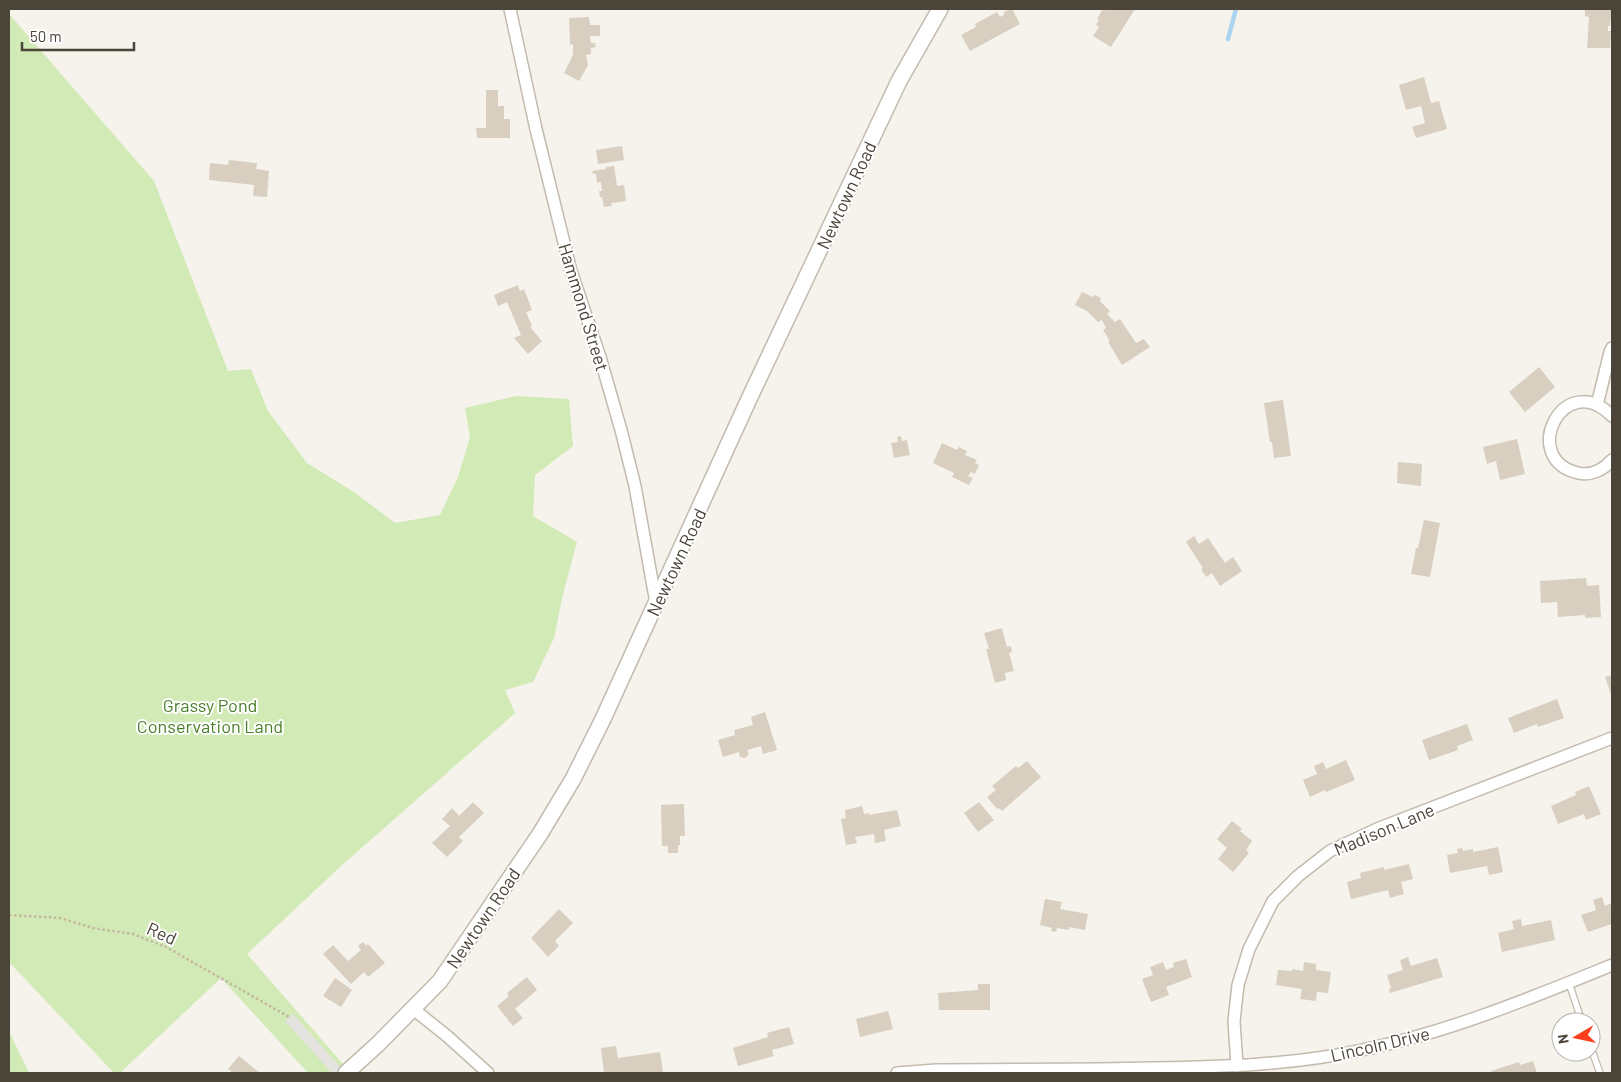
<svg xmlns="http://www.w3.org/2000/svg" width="1621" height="1082" font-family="Barlow,sans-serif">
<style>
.green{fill:#d2eab5}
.parking{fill:#e5e3e0}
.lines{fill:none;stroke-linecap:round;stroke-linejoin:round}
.stream{stroke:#a9d4f2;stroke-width:4.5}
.building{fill:#d8cfc1}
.service-casing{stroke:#c2bbae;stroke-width:8}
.minor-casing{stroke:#c2bbae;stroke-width:14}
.tertiary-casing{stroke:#c2bbae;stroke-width:18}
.path{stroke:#c4b79f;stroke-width:2.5;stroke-dasharray:2.5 2.5;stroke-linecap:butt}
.service{stroke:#fff;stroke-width:5.5}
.minor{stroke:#fff;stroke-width:11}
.tertiary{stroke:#fff;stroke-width:15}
.labels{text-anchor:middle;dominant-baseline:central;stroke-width:4;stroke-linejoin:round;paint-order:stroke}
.street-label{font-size:18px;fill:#4b4439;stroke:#fff}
.park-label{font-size:18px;fill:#4a7f2a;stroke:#fff}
</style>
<rect width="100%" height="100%" fill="#f6f3ec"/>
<g class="green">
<polygon points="9,14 154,181 228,371 251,369 268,411 307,463 354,492 395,523 440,515 458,477 470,437 465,408 516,396 569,399 573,446 535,475 533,516 577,542 563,594 554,638 533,682 505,690 515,713 340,867 247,954 343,1064 332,1073 308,1073 221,978 120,1073 114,1073 9,962"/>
<polygon points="9,1031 29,1073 9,1073"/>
</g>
<polygon class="parking" points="293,1014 341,1068 336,1073 332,1073 285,1021"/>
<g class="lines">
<polyline class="stream" points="1228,39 1236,9"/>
</g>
<g class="building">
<polygon points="1012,9 1020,24 970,51 961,35 976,27 975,24 997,12 1000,17 1005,14 1003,12"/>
<polygon points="1103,9 1107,11 1108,9 1135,9 1111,47 1093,36 1099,27 1096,25 1099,20 1097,19"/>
<polygon points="1585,9 1612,9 1610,26 1608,26 1608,31 1611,31 1610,48 1587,48 1589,17 1585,16"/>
<polygon points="589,17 590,25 600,25 600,36 590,36 591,43 595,43 596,47 591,48 591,54 586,55 588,65 579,81 564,73 573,55 573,44 570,45 569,18"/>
<polygon points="1424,77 1431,103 1439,101 1447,129 1416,138 1412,127 1425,123 1421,106 1406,110 1399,85"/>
<polygon points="486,90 498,90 498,106 504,106 504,119 510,119 510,138 477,138 476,128 486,128"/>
<polygon points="622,146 624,160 598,164 596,150"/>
<polygon points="229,160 257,163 256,169 269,171 267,197 253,196 254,185 209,180 210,163 228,165"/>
<polygon points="614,166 617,186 624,185 626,201 611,203 612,206 604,207 602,197 600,197 599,191 602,191 601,182 597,183 596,174 593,174 592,171 606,169 606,167"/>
<polygon points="518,285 520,291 524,289 532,310 526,312 532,326 530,327 542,341 528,354 514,338 521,335 507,302 498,306 494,295"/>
<polygon points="1082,292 1093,297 1095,295 1101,298 1100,301 1110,311 1107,314 1115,322 1120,319 1136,343 1144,339 1150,347 1122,365 1108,342 1110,341 1103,330 1106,328 1102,320 1098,322 1087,311 1075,305"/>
<polygon points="1539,367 1555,387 1525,412 1509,392"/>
<polygon points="1283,400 1291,456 1274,458 1272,442 1270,442 1264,403"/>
<polygon points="901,436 902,441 907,440 910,455 894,458 891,443 898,442 897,437"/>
<polygon points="1517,439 1525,474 1500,480 1496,461 1487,464 1483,447"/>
<polygon points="942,443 957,450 959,447 967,451 965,455 977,460 975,463 979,465 975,474 971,472 968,476 973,478 969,485 952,477 954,473 933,463"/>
<polygon points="1398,462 1422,464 1421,486 1397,483"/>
<polygon points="1424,520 1440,523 1430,577 1411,574 1416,548 1418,548"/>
<polygon points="1194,536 1199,544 1208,538 1225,563 1233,557 1242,571 1220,586 1212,573 1206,577 1201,569 1203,568 1186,542"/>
<polygon points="1586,578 1587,586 1599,585 1601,617 1585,618 1585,615 1558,617 1557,602 1541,603 1540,581"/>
<polygon points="1002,628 1007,647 1011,646 1012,652 1009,653 1014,671 1005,673 1006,680 995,683 986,649 989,649 984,633"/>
<polygon points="1612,675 1612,697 1605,677"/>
<polygon points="1557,699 1564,718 1538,727 1537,724 1514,733 1508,718"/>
<polygon points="765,712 777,750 763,754 761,746 747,750 749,754 745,758 740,757 739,752 723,757 718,740 735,735 734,730 753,725 751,717"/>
<polygon points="1467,724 1473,740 1457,746 1458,750 1429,760 1422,740"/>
<polygon points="1346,760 1355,780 1326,792 1325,790 1310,797 1303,780 1317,774 1314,766 1323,762 1326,769"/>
<polygon points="1027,761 1041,777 1002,811 999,808 997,809 987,797 996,790 992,786 1016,766 1018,768"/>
<polygon points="1589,786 1601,814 1586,820 1584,814 1558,824 1551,806 1576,795 1575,792"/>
<polygon points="473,802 484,813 459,837 463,841 447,857 432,843 450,826 442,819 452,808 459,816"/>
<polygon points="979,802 994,820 978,832 964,813"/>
<polygon points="684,804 685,836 680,836 680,845 678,845 678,853 668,853 668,846 662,846 661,805"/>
<polygon points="862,806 864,814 869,813 869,815 897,810 901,826 884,830 886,841 875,843 874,834 855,837 857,843 846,845 841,819 846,818 845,810"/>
<polygon points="1232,821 1242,829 1240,831 1252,841 1246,850 1249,853 1233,872 1218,859 1227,848 1217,839"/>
<polygon points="1498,847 1503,872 1489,875 1487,866 1450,873 1447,855 1458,853 1457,849 1462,848 1463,851 1473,849 1473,852"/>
<polygon points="1409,864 1413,879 1401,882 1404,894 1390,898 1388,890 1351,899 1347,882 1361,878 1360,873 1384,867 1384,870"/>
<polygon points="1602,897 1605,906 1612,903 1612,924 1588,932 1581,915 1596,910 1593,900"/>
<polygon points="1045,899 1062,902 1060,909 1088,914 1085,930 1069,927 1069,930 1057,928 1056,932 1051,931 1052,928 1040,925"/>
<polygon points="559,909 573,923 555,941 559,946 548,957 531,938"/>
<polygon points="1521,919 1522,926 1551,920 1555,940 1502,952 1498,933 1514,929 1512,921"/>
<polygon points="363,942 366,946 368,944 385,963 368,977 364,972 351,984 323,954 333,945 348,961 361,950 358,946"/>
<polygon points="1408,957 1411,966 1437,958 1443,977 1390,993 1389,989 1391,988 1387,975 1403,970 1400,960"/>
<polygon points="1186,959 1192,977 1166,987 1169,995 1151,1002 1142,979 1153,975 1150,967 1163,962 1166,970 1174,967 1173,963"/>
<polygon points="1304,962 1316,964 1316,970 1331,972 1328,993 1317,992 1316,1001 1300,999 1302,989 1276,985 1278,970 1292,971 1292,969 1303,971"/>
<polygon points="527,977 537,990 515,1009 523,1018 513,1026 497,1006 509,996 507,993"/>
<polygon points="335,978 352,990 341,1007 323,996"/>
<polygon points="978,984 990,984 990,1010 939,1010 938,993 978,990"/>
<polygon points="888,1011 893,1029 860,1037 856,1019"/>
<polygon points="789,1027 794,1044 772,1050 774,1056 738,1066 733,1048 768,1037 767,1033"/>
<polygon points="616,1046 618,1058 660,1052 663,1072 604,1073 601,1048"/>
<polygon points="239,1056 260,1073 233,1073 228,1069"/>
<polygon points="1533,1061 1537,1073 1492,1073 1491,1071 1519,1062 1520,1065"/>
</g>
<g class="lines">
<defs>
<g id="service">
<polyline points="1569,983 1582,1022"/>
<polyline points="1591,1048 1600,1073"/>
</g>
<g id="minor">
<polyline points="510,9 536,129 571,271 600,357 621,430 635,486 656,603"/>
<polyline points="1597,405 1610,352 1612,348"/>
<path d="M1612,416C1564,367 1518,459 1578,473C1591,476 1603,470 1612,460"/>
<polyline points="412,1008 447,1036 488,1073"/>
<polyline points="1237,1066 1234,1021 1238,985 1249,949 1273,901 1298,876 1330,851 1377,829 1612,738"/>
<path d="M897,1073L936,1070C1008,1069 1080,1070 1152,1068C1222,1067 1293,1065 1362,1050C1449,1032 1531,998 1612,965"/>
</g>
<polyline id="tertiary" points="346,1073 378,1044 440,981 540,834 573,779 603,719 749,399 899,81 940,9"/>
</defs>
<use href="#service" class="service-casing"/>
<use href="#minor" class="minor-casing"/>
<use href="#tertiary" class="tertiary-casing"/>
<polyline class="path" points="9,915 60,918 93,928 133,934 166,947 291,1018"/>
<use href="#service" class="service"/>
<use href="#minor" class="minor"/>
<use href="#tertiary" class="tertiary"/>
</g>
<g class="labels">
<g class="street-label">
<text transform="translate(846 195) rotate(-65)">Newtown Road</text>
<text transform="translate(584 307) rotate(73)">Hammond Street</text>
<text transform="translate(676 562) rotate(-65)">Newtown Road</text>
<text transform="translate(1384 829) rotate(-23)">Madison Lane</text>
<text transform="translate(483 918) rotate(-56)">Newtown Road</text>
<text transform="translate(162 933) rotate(24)">Red</text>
<text transform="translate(1380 1044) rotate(-13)">Lincoln Drive</text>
</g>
<g class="park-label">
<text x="210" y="705">Grassy Pond<tspan x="210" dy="21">Conservation Land</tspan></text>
</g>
</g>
<rect width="1621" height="1082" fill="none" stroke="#4b4439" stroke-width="20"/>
<g transform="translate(1576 1037) rotate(261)"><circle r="24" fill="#ffffff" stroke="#b7b4b0"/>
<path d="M0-4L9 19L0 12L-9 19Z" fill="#fc3f1d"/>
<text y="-8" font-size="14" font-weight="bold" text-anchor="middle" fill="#4b4439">N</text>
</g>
<path d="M22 42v8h112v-8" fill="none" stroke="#4b4439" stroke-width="2.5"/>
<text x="30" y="42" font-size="15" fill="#4b4439" stroke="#ffffff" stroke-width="4" paint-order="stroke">50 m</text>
</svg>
